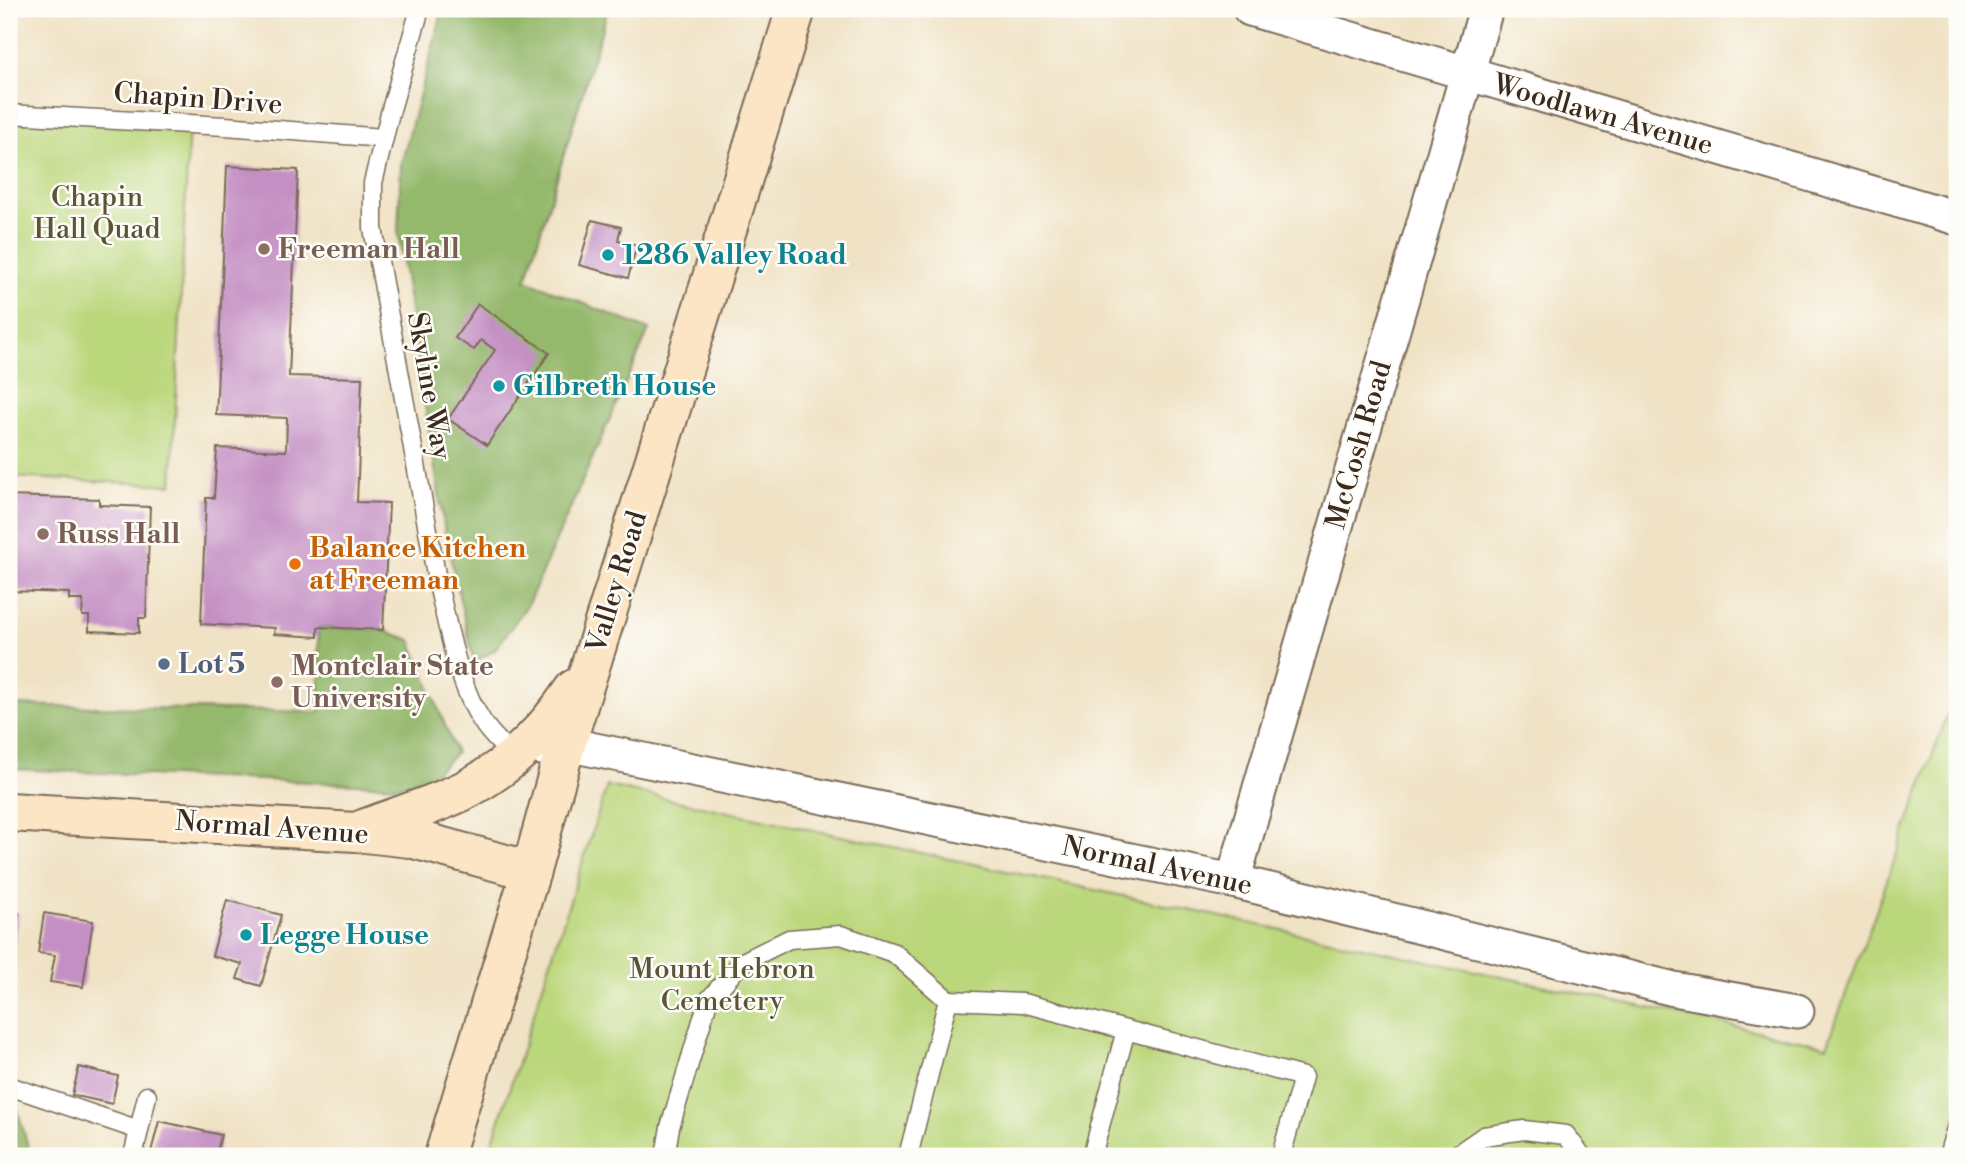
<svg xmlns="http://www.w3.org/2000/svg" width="1966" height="1165" font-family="'Libre Bodoni',serif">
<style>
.green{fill:#bbd77c;stroke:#7b804d;stroke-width:2}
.forest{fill:#94b86c;stroke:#687145;stroke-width:2}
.building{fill:#c490c4}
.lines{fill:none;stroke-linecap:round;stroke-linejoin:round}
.lane-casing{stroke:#7a6a58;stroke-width:21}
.street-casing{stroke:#7a6a58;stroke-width:37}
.secondary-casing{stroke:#7a6a58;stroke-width:42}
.lane{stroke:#fff;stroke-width:18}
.street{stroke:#fff;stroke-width:33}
.secondary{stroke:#fce5c4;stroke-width:38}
.education-dot{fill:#8d6e63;stroke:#fdfcf7;stroke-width:2.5}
.culture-dot{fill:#0f9aa8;stroke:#fdfcf7;stroke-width:2.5}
.food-dot{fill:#e8710a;stroke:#fdfcf7;stroke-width:2.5}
.service-dot{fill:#5c6f8a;stroke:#fdfcf7;stroke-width:2.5}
.labels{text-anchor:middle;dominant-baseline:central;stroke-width:5;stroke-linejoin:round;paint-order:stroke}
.street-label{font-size:28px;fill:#3b2a1e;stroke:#fdfcf7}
.park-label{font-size:28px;fill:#5b5536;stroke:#fdfcf7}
.education-label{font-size:28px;font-weight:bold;fill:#785e54;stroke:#fdfcf7;text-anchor:start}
.culture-label{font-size:28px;font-weight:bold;fill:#0d838f;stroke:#fdfcf7;text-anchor:start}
.food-label{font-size:28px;font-weight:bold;fill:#c56008;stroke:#fdfcf7;text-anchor:start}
.service-label{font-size:28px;font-weight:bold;fill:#4e5e75;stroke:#fdfcf7;text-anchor:start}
</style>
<rect width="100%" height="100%" fill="#fdfcf7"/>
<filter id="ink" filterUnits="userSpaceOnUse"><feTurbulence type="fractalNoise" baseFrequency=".0143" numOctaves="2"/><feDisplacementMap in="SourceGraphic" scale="14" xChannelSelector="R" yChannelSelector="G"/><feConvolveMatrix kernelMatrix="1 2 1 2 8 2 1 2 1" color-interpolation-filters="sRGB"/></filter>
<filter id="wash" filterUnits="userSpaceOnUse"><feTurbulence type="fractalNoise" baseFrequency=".00686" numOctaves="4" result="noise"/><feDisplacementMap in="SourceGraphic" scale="28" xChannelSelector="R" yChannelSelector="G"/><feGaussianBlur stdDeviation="1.57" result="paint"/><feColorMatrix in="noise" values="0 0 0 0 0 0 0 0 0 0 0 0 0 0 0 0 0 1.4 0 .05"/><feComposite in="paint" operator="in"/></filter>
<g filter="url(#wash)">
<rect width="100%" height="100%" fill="#f0e2c4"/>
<g class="green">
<polygon points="9,114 189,124 172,485 9,477"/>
<polygon points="1957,688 1957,1156 488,1156 607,786 1827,1046"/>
</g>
<g class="forest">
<polygon points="443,9 608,9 526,280 649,330 528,604 495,650 474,662 445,533 398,232 401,164"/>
<polygon points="318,627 383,630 411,640 456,753 434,774 400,786 9,769 9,705 320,712"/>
<polygon points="9,1085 10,1086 31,1156 9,1156"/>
</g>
<g id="blocks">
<g class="building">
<polygon points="227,166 298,170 289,376 362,378 357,502 389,503 383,630 318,627 318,637 274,634 275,628 201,624 206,498 214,498 217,448 286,451 287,418 216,415"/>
<polygon points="592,220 621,227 618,240 637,245 628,278 579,265"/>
<polygon points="478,304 549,353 487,445 448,419 495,350 481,340 474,350 455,338"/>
<polygon points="9,496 99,499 99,505 150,507 146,618 139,618 139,633 89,631 89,616 82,616 83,600 69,600 69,593 9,591"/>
<polygon points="227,900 281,915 261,986 237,979 242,964 212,956"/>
<polygon points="9,911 19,913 11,963 9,963"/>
<polygon points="44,913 93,921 83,987 50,982 55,955 38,953"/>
<polygon points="79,1067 118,1076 112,1104 72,1095"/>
<polygon points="159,1121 221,1135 216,1156 150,1156"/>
</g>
</g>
</g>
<g filter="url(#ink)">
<use href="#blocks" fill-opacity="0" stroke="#7a6a58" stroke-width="2"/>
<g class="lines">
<defs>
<g id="lane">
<path d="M420,9L390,113L373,183V228L437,580C447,622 458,685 482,721C490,735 504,746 515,758"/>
<polyline points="9,114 225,126 384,138"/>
<polyline points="948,1000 1023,1003 1126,1030 1092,1156"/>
<polyline points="1126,1030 1303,1077 1281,1156"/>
<polyline points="9,1086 139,1130"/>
<polyline points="133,1156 147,1096"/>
<polyline points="665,1156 670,1127 708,1001 741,963 789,939 841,935 894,953 948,1000 908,1156"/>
<polyline points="1455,1156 1484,1136 1524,1130 1566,1135 1582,1156"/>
<polyline points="1948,1156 1957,1125"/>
</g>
<g id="street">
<polyline points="1250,9 1957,218"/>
<polyline points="541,748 566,744 1233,881 1674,989 1797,1011"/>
<polyline points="1233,881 1486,9"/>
</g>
<g id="secondary">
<polyline points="9,812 356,832 410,838 531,871"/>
<path d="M361,830C394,817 436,805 467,789C512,765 546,731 574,689"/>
<polyline points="444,1156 531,871 566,744 796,9"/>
</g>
</defs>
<use href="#lane" class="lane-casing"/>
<use href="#street" class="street-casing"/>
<use href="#secondary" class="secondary-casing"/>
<use href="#lane" class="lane"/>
<use href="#street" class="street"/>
<use href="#secondary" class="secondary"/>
</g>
</g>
<g class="education-dot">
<circle cx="264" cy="249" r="7"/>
<circle cx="43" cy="534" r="7"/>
<circle cx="277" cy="682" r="7"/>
</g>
<g class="culture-dot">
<circle cx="608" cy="255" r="7"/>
<circle cx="499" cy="386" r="7"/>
<circle cx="246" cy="935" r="7"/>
</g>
<circle class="food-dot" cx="295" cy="564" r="7"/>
<circle class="service-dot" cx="164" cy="664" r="7"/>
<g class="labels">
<g class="street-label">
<text transform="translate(198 99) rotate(4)">Chapin Drive</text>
<text transform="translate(1603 115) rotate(16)">Woodlawn Avenue</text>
<text transform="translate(429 386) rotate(80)">Skyline Way</text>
<text transform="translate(1359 445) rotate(-74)">McCosh Road</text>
<text transform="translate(617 582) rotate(-73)">Valley Road</text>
<text transform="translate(272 828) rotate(4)">Normal Avenue</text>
<text transform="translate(1157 866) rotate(12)">Normal Avenue</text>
</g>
<g class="park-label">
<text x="97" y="197">Chapin<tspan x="97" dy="32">Hall Quad</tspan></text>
<text x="722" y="969">Mount Hebron<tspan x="722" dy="32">Cemetery</tspan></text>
</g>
<g class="education-label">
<text x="278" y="249">Freeman Hall</text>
<text x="57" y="534">Russ Hall</text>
<text x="291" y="666">Montclair State<tspan x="291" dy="32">University</tspan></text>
</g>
<g class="culture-label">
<text x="622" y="255">1286 Valley Road</text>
<text x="513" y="386">Gilbreth House</text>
<text x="260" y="935">Legge House</text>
</g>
<g class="food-label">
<text x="309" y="548">Balance Kitchen<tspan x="309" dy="32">at Freeman</tspan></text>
</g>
<g class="service-label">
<text x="178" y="664">Lot 5</text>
</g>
</g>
<rect width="1966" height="1165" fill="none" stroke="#fdfcf7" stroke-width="35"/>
</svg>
